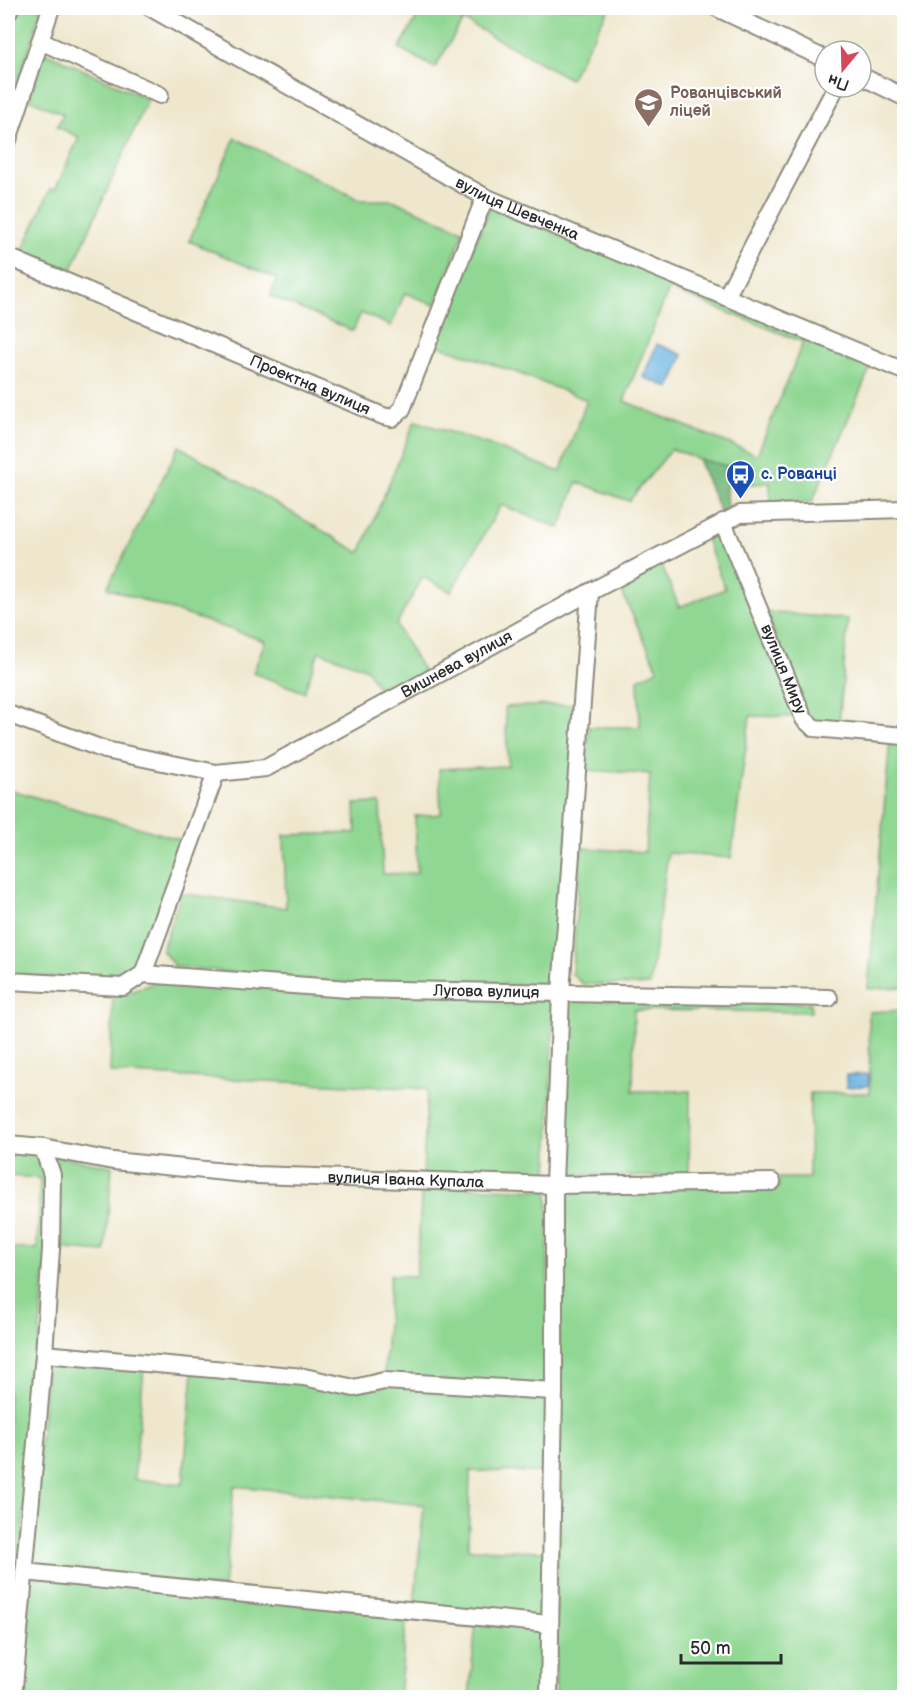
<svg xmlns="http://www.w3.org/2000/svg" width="912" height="1705" font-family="'Balsamiq Sans',sans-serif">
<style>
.green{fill:#8fd792;stroke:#5d815e;stroke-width:1.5;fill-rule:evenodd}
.forest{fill:#73b87c;stroke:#4f7254;stroke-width:1.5}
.water{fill:#68b2e0;stroke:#4a6e86;stroke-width:1.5}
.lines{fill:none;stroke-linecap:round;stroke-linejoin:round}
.minor-casing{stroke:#8d897c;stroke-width:20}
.minor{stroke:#fff;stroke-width:16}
.labels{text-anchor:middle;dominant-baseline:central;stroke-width:4.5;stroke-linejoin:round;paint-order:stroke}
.education-label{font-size:16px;font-weight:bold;fill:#785e54;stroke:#fff;text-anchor:start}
.street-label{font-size:16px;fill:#2b2b2b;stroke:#fff}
.transit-label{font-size:16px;font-weight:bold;fill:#164399;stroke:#fff;text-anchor:start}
</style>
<rect width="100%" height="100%" fill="#fff"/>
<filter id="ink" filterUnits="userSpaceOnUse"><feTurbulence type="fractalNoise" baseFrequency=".0167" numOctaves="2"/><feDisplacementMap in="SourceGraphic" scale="12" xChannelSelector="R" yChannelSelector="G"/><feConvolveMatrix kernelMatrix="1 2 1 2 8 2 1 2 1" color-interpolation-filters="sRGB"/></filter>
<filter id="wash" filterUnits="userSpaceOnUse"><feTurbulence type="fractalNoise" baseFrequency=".008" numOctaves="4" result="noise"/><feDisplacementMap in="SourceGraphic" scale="24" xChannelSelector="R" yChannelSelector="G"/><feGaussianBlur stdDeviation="1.35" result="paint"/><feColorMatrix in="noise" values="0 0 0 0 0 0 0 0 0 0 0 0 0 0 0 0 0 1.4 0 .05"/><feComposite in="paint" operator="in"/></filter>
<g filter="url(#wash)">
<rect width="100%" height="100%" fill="#efe7cd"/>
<g class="green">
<polygon points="16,8 42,8 8,114 8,25"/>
<polygon points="423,8 609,8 570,79 463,20 435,68 399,48"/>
<polygon points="44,52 148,99 69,275 21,254 51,188 55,190 79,137 57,127 63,114 29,99"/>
<polygon points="235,138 360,200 393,200 464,231 435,305 405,293 391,326 361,313 353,331 270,296 277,279 189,241"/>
<path d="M490,206L872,364L812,502L771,504L770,483L751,484L749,471L698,459L672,449L629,501L577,482L560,528L501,505L451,592L423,577L396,625L424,672L382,695L367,669L319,651L304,692L253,673L265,641L107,588L179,446L360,553L415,421L487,444L560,472L587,400L515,372L434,344ZM669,289L803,342L757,455L624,401Z"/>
<polygon points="722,531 798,717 750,716 731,858 668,853 650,985 583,984 572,974 581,848 645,852 650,774 586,770 589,727 640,727 638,679 658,670 619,586 661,563 679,607 725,589 706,539"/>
<polygon points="765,612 848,619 839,725 816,723 808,716"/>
<polygon points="578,704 555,985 349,983 175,967 162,950 181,893 286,908 284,835 356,833 355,804 380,803 383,874 417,873 415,816 441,814 439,769 508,766 505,707"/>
<polygon points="890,740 904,741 904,987 868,989"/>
<polygon points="8,789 185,841 135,971 122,982 8,975"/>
<polygon points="158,981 554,998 548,1179 423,1175 427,1089 110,1073 113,994 126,994"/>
<polygon points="564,1000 811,1003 811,1012 634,1010 633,1091 690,1091 689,1177 563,1175"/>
<polygon points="904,1010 904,1697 555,1698 561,1189 779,1187 779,1178 809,1178 810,1093 870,1093 869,1012"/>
<polygon points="8,1150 41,1153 48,1176 47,1249 8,1697 8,1248 37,1249 40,1178 8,1176"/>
<polygon points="49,1155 112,1166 105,1252 56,1248"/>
<polygon points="422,1186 548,1190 547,1386 384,1377 390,1275 416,1276"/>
<polygon points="48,1359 144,1367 134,1479 183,1484 193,1372 547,1394 546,1472 470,1471 468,1549 544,1551 542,1619 414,1606 424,1505 234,1486 224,1588 28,1568"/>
<polygon points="28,1576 407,1614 399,1697 17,1698"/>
<polygon points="476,1621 542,1627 542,1697 469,1698"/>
</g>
<polygon class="forest" points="698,459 749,471 751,484 726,485 727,510 721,514"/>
<g class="water">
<polygon points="657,344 683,355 670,388 643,377"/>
<polygon points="868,1074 868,1086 846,1087 846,1075"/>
</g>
</g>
<g filter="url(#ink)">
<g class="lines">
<defs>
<g id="minor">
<path id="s1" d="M151,8L485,197L904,371"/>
<polyline points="717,8 825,59"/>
<polyline points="8,13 10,8"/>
<polyline points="40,41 160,95"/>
<polyline points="861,76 904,97"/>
<polyline points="8,140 51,8"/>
<path id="s2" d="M8,257L383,416L392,418L402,409L485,197"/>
<polyline points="726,297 836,87"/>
<path id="s3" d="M723,522L804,719L814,728L904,736"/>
<path id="s4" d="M8,714L105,750L216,773L266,768L590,592L740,514L904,509"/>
<path id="s5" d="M143,974L348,989L829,998"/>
<polyline points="8,981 123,987 143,974 216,773"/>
<path id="s6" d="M8,1145L43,1148L113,1161L256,1175L554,1185L772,1182"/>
<polyline points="44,1354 304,1377 354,1388 384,1381 554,1391"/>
<polyline points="24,1572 549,1624"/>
<polyline points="13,1698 44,1354 51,1249 52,1175 43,1148"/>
<polyline points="549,1698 554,1391 554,1185 561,992 590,592"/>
</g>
</defs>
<use href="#minor" class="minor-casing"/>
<use href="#minor" class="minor"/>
</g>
</g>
<defs>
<symbol id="school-pin" viewBox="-11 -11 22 30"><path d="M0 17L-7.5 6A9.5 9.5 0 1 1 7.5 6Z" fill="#8d6e63" stroke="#fff"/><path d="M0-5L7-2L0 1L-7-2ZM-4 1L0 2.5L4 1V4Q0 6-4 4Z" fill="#fff"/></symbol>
<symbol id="bus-pin" viewBox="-11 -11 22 30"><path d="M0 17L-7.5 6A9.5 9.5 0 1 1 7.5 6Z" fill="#1a4fb4" stroke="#fff"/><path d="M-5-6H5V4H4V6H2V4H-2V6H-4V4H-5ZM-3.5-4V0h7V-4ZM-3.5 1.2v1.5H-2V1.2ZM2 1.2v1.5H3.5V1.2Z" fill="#fff"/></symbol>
</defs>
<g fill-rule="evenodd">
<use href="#school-pin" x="632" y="86" width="33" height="45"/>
<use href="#bus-pin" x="724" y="458" width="33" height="45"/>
</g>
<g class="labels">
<g class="education-label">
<text x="670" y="93">Рованцівський<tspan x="670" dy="18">ліцей</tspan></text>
</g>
<g class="street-label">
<text stroke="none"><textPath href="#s1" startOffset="418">вулиця Шевченка</textPath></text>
<text stroke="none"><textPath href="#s2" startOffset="328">Проектна вулиця</textPath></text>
<text stroke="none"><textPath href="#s4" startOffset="484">Вишнева вулиця</textPath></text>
<text stroke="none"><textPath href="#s3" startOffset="159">вулиця Миру</textPath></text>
<text stroke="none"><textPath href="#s5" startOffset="344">Лугова вулиця</textPath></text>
<text stroke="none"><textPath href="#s6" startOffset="400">вулиця Івана Купала</textPath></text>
</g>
<g class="transit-label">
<text x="761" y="474">с. Рованці</text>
</g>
</g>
<rect width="912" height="1705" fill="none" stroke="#fff" stroke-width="30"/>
<g transform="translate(843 69) rotate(199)"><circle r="28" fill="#ffffff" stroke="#aaaaaa" stroke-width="1.5"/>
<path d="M0-4.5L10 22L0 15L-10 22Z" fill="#d1495b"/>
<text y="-9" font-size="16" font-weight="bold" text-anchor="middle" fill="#2b2b2b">Пн</text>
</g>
<path d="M681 1654v9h100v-9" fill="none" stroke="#2b2b2b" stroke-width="3"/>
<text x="690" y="1654" font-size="18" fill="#2b2b2b" stroke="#ffffff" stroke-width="4.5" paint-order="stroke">50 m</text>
</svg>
